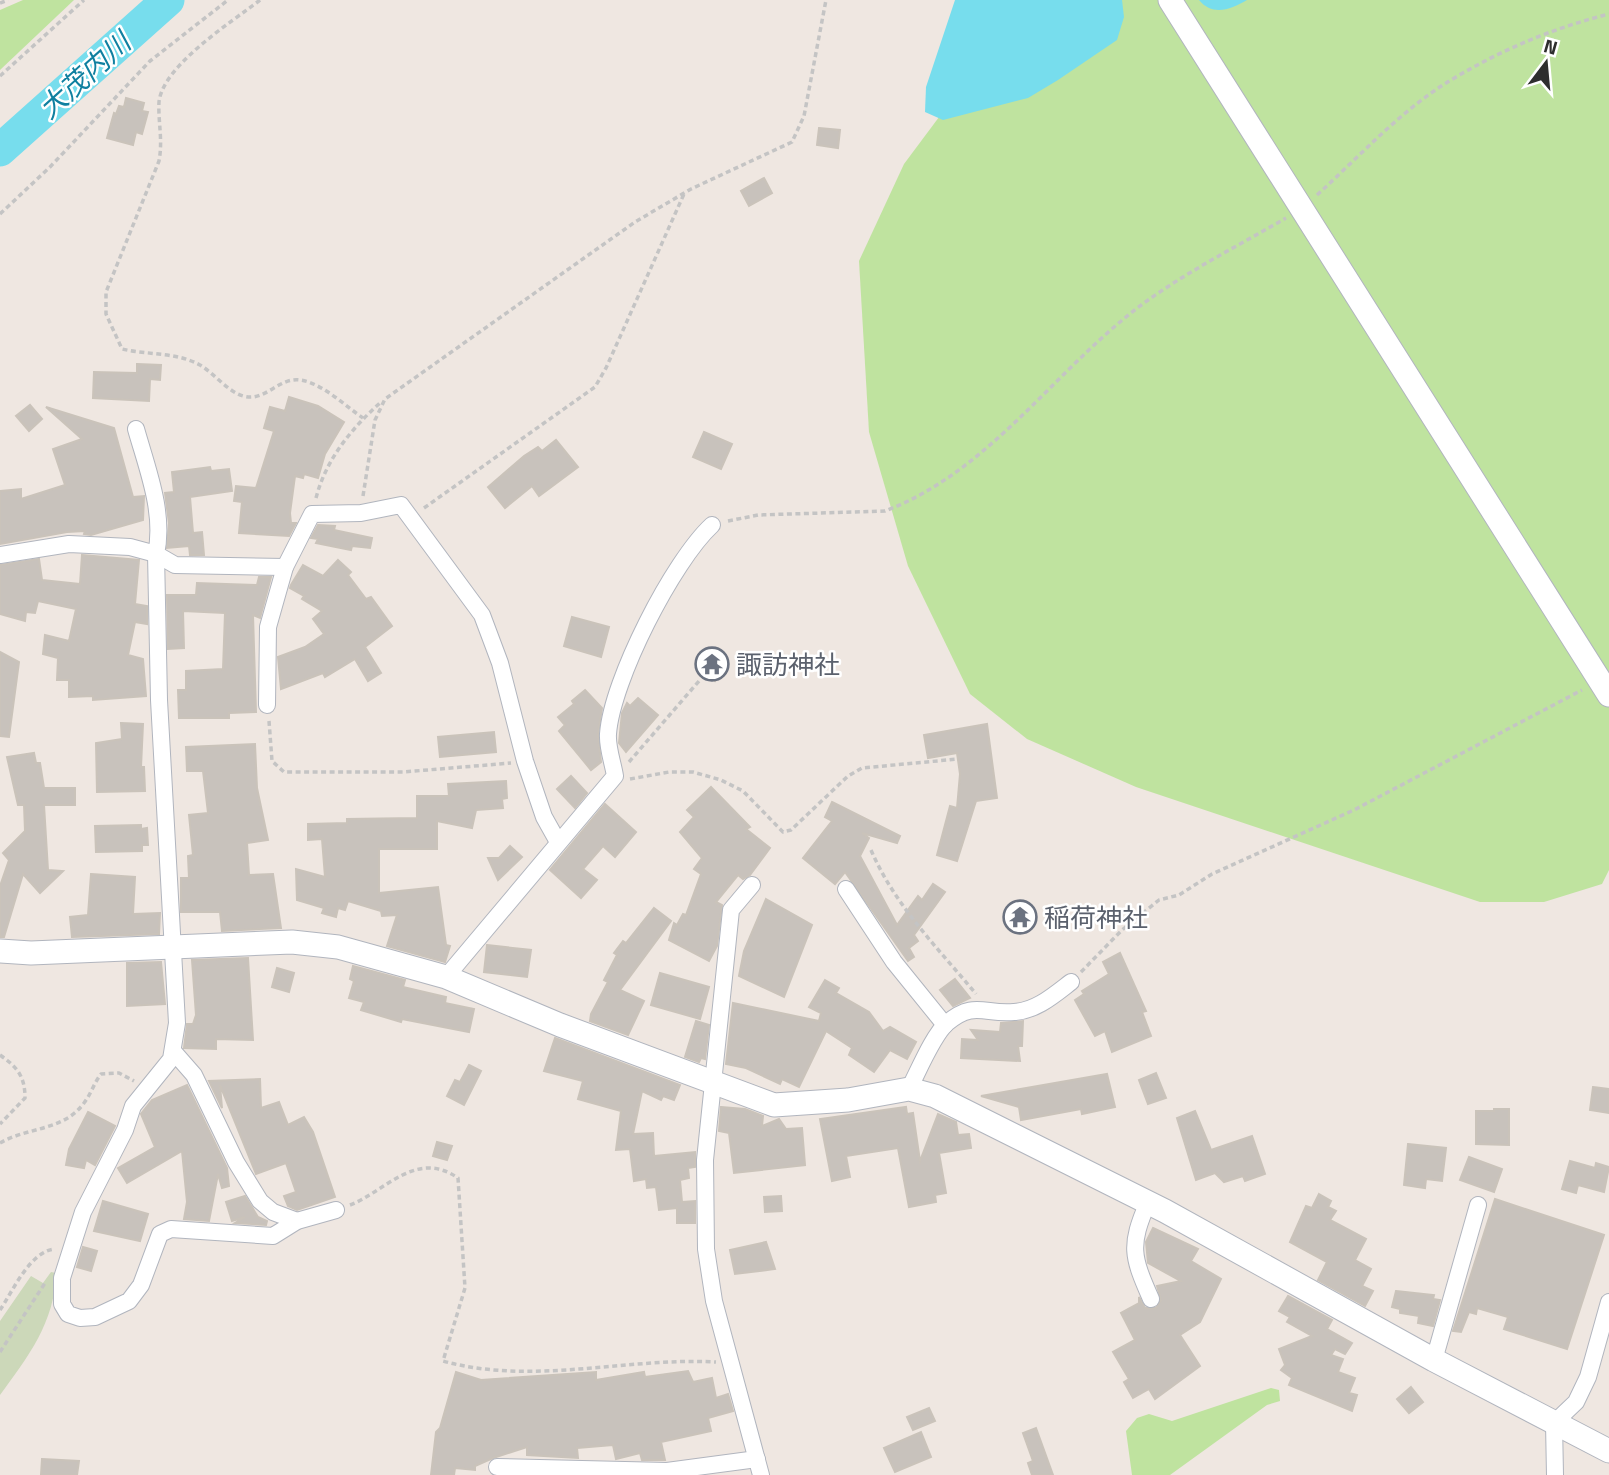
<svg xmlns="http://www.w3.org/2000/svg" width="1609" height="1475" font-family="'Titillium Web','Noto Sans JP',sans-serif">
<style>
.green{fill:#bfe39f}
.cemetery{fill:#ccd8b9}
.water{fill:#77dded}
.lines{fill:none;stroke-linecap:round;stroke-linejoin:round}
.river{stroke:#77dded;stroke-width:33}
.building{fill:#c8c2bc;stroke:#cac3ba;stroke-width:2}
.street-casing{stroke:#b1b5be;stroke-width:18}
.secondary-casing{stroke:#b1b5be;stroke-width:25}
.path{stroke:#c4c4c4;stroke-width:3.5;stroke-dasharray:5 3.5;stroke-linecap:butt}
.street{stroke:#fff;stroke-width:16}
.secondary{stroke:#fff;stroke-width:23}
.labels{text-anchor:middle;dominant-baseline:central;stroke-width:5;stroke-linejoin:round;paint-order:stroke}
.worship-label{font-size:26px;fill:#5b616d;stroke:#fff;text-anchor:start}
.water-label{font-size:28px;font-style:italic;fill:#1080a0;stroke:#fff}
</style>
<rect width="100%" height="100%" fill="#efe7e1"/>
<g class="green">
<polygon points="23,0 74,0 0,70 0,10"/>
<polygon points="1096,0 1609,0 1609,870 1602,884 1544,902 1480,902 1136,787 1027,739 970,694 908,566 869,432 859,261 904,164 951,101"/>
<polygon points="1271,1388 1279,1390 1280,1401 1267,1405 1170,1475 1132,1475 1126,1431 1137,1418 1149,1414 1172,1421"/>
</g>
<path class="cemetery" d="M51,1272L56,1273C55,1322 28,1357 0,1395V1321L31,1276L43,1283Z"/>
<g class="water">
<polygon points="955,0 1122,0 1124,17 1117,40 1058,80 1028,98 943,120 925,112 926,87"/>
<path d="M1199,0H1247C1231,9 1213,17 1199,0Z"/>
</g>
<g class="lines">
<polyline class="river" points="0,150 168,0"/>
</g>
<g class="building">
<polygon points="126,98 144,103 142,111 148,112 142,134 136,132 133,145 107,138 114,113 116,114 119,106 124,107"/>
<polygon points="819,128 840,130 838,148 817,145"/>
<polygon points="764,178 772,193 749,206 741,191"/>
<polygon points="137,364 161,365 160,380 150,379 149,401 93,398 94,372 137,373"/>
<polygon points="289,397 318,406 344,422 325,454 318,478 304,474 303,478 295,476 290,513 291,523 296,523 289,536 239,533 242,502 234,501 236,486 256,488 274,431 264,428 270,407 285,411"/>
<polygon points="30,405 42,419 29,431 16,416"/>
<polygon points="46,407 114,428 133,497 144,496 143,520 91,535 84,534 85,531 67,532 0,544 0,491 21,489 21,499 65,485 53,449 82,439"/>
<polygon points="704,432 732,444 721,469 693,457"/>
<polygon points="556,440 578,467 539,496 532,486 505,508 488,487 524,456 538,447 542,451"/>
<polygon points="210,467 211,471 229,469 232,491 190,497 193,533 202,532 204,555 190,555 189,546 167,548 169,523 165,493 174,492 172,472"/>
<polygon points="318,525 335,526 334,530 372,538 370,548 352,546 351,550 316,543 318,539 311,538"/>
<polygon points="82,555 139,560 135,604 147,606 147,624 135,622 128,655 143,659 146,696 93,700 93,696 69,697 69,680 57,680 58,658 43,654 45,635 69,641 76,609 38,601 35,613 26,612 25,621 0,614 0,565 39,559 42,580 80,584"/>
<polygon points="338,560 351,572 348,575 366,599 371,597 392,626 365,647 381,673 368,681 355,659 325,677 323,673 281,689 278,657 305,647 324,634 313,619 322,611 302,599 304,596 290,588 291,585 303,565 323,576"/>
<polygon points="259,577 271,577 260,618 253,615 256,712 229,713 229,718 179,718 178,690 186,690 186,671 223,669 225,613 183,611 184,648 168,649 167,595 196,595 197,583 257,585"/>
<polygon points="572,617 609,627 601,657 564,646"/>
<polygon points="0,652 19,662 9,737 0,736"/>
<polygon points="712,660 724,670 715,681 703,672"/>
<polygon points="585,690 602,708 598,734 601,762 591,770 559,731 565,725 558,717 574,704 572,701"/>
<polygon points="638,698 658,715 626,752 619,743 622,713 627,703 630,706"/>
<polygon points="121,723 143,724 141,767 144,767 145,791 97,792 96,743 122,739"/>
<polygon points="987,724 997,798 976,801 957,861 937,855 950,806 957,808 960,774 957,753 928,758 924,735"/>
<polygon points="494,732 496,752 440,757 438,737"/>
<polygon points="255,744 257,788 268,840 247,843 249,875 273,874 281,928 222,931 220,912 181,912 181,878 189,878 188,856 193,855 189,815 208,813 203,771 187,771 186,747"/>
<polygon points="34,753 36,763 40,763 44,788 75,788 75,805 44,805 48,870 63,871 40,893 23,874 4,937 0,937 0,886 9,860 3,853 25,831 24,805 18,805 7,757"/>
<polygon points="571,776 587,793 575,808 557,789"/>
<polygon points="506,781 507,798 502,799 503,808 476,810 472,828 437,821 437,849 379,849 379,893 438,887 446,945 450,946 445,962 387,946 397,915 382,916 381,911 348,901 345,910 338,908 336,917 322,913 324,908 297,900 296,869 325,877 322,839 308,840 308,824 347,823 347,819 417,818 417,796 449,796 448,784"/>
<polygon points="711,787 750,827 746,829 770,848 750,875 743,879 738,875 716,902 722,905 717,946 709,961 669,940 674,923 677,925 683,914 686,915 701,874 694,869 702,858 680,832 694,817 687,810"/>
<polygon points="832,802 900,836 897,843 862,833 869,838 860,856 897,925 918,896 922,900 933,884 945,892 914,935 918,941 909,948 914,957 908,961 845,872 835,884 803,858 832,821 825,817"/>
<polygon points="605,804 636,832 615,857 603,846 583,869 597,880 581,898 550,870"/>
<polygon points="141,825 141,829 147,828 148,845 142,845 142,851 96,852 95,826"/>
<polygon points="510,846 522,857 498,880 488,858 499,858"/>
<polygon points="91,874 135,877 133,914 160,913 159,934 72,937 70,917 88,915"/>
<polygon points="766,899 812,925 784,997 739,976 744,951"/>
<polygon points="654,908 671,921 620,990 644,1001 628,1035 590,1021 591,1014 608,982 604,980 617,955 614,953 623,941 626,943"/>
<polygon points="487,945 531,950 527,977 484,972"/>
<polygon points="1120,953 1146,1011 1142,1012 1151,1036 1112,1052 1105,1031 1095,1036 1075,1000 1084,994 1082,991 1109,974 1103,962"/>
<polygon points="248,958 253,1040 216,1039 216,1049 184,1048 187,1024 193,1024 196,1015 192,960"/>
<polygon points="161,962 165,1004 127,1006 127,963"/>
<polygon points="353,966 405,980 403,987 446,997 445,1003 474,1009 469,1032 402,1019 401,1022 361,1010 364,1002 349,998 354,981 350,979"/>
<polygon points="277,968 294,973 289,992 272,987"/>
<polygon points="660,973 709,987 700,1019 651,1005"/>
<polygon points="955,979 970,998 953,1006 940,990"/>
<polygon points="825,980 839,988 836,993 869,1012 883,1031 890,1027 916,1042 907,1059 890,1050 874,1072 849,1055 852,1048 826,1031 799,1087 782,1079 780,1084 746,1068 726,1064 733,1003 819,1021 821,1013 809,1007"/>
<polygon points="696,1021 709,1025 705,1059 701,1058 699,1062 685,1057"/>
<polygon points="1023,1021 1022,1046 1018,1046 1020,1061 961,1058 962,1039 978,1040 971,1030 1000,1032 1001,1023"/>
<polygon points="555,1038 680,1085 674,1100 663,1096 661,1100 642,1091 633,1134 653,1133 654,1156 695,1152 695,1167 688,1168 689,1178 680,1180 682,1202 695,1201 695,1223 677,1223 677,1208 659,1210 656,1187 647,1188 646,1179 634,1181 630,1149 616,1150 621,1111 578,1099 583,1081 544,1071"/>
<polygon points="469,1065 481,1071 464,1105 447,1096 455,1080 460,1082"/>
<polygon points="1156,1073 1166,1098 1148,1104 1139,1080"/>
<polygon points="1107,1074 1115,1107 1082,1114 1081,1109 1021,1120 1019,1107 981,1096"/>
<polygon points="260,1079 261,1108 279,1102 288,1125 304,1117 313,1132 335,1197 297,1210 288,1206 284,1196 296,1192 286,1163 256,1174 220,1085 222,1108 209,1081"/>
<polygon points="187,1085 227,1168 229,1186 222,1188 218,1174 209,1221 184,1219 187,1202 182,1151 127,1183 118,1168 155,1147 141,1114 152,1100"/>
<polygon points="1593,1087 1609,1089 1609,1113 1590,1110"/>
<polygon points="721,1107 745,1109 763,1116 762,1126 779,1119 786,1129 802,1128 805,1165 734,1173 729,1133 719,1131"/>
<polygon points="906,1107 907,1114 913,1113 920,1161 938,1114 956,1122 958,1135 969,1134 971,1148 939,1153 946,1193 935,1195 936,1202 909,1207 898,1148 846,1156 850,1177 832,1181 820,1119"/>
<polygon points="1494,1109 1509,1109 1509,1145 1476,1144 1476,1111 1494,1111"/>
<polygon points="1195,1111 1211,1150 1252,1136 1265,1174 1245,1181 1243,1176 1224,1182 1215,1173 1196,1180 1177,1118"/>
<polygon points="88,1112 115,1126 95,1165 86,1160 84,1168 66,1165 69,1149"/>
<polygon points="437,1142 452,1146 447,1160 433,1156"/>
<polygon points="1408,1144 1446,1148 1442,1181 1426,1179 1425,1188 1404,1185"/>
<polygon points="1469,1157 1502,1169 1494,1192 1460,1180"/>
<polygon points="1570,1161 1595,1168 1596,1163 1609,1167 1604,1192 1578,1185 1576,1193 1562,1189"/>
<polygon points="1319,1194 1331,1201 1328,1207 1336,1211 1330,1220 1366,1239 1355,1260 1371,1269 1362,1286 1373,1291 1365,1306 1318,1280 1327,1262 1290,1242 1306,1206 1312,1208"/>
<polygon points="245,1196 258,1217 267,1221 266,1225 235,1223 245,1217 232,1221 226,1202"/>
<polygon points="781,1196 782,1211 765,1212 764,1197"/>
<polygon points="1495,1199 1604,1235 1567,1349 1504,1329 1508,1317 1477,1308 1476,1314 1469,1312 1461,1332 1453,1331"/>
<polygon points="103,1201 148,1214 140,1241 94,1231"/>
<polygon points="1153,1228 1198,1249 1191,1261 1221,1279 1200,1322 1180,1335 1200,1366 1155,1399 1149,1389 1133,1398 1124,1382 1129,1379 1113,1352 1135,1340 1121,1313 1139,1303 1139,1297 1145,1308 1156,1308 1161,1300 1157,1286 1181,1281 1148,1263 1146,1242"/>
<polygon points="766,1242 775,1269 735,1274 730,1250"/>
<polygon points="83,1247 97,1251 91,1271 77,1267"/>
<polygon points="1396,1291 1434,1295 1433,1299 1440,1300 1433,1326 1418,1323 1419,1316 1400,1313 1400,1309 1392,1307"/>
<polygon points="1288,1296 1332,1320 1327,1329 1352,1343 1345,1354 1335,1349 1331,1355 1343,1359 1338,1372 1355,1378 1349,1393 1357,1395 1352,1411 1289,1385 1292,1378 1281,1370 1285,1365 1279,1349 1312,1336 1287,1322 1290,1317 1279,1311"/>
<polygon points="688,1371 693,1382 712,1378 716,1398 728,1394 733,1411 708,1418 711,1431 661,1442 665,1460 642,1460 640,1453 616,1459 613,1445 577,1448 578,1458 527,1455 527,1447 493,1458 475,1466 475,1470 455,1468 454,1475 431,1475 436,1432 440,1428 456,1372 481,1380 596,1372 596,1380 644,1372 645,1377"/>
<polygon points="1411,1387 1423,1402 1409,1413 1397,1399"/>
<polygon points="929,1408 935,1421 913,1430 907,1417"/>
<polygon points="1036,1428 1053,1475 1032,1475 1028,1463 1033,1461 1023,1433"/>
<polygon points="921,1432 931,1457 895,1472 884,1448"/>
<polygon points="42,1459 79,1461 77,1475 41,1475"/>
</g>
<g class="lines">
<defs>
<g id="street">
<path d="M136,429C147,468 165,513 156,554L159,700L177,1023L171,1059L133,1106L125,1130L83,1212L62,1278V1304L68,1314L80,1318L95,1317L129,1301L141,1285L160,1234L171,1229L273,1236L297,1221L336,1210"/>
<polyline points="0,555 69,544 130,547 156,554 175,565 285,567"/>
<polyline points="267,705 268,627 285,567 312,514 361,513 401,505 482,615 500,663 525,761 544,817 558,842"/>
<polyline points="752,885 731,910 705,1160 706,1249 714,1301 761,1475"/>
<polyline points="846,889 894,962 945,1025"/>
<path d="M446,977L615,776C613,763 607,747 608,734C612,680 673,561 712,525"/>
<polyline points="173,1051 194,1075 236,1162 260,1201 273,1212 297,1221"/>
<path d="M909,1089C918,1072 933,1035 947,1023C974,1000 985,1015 1014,1012C1036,1011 1054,995 1071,982"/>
<path d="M1148,1202C1129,1246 1132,1256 1151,1299"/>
<polyline points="1434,1360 1478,1205"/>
<polyline points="497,1467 667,1471 757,1459"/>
<polyline points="1555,1475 1554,1423 1576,1402 1588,1377 1609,1302"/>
</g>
<g id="secondary">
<polyline points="1170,0 1609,695"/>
<polyline points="0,951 31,953 292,942 338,947 446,977 560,1025 774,1105 848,1100 909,1089 935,1096 1165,1211 1434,1360 1609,1451"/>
</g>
</defs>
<use href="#street" class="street-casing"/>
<use href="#secondary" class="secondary-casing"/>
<g class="path">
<path d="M260,0C232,22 163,65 159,102C158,122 163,140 159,161L106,292V314L122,349C147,355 177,352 200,365C215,374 227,391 243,396C262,402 276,382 293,380C316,377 345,406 363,418"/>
<polyline points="0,3 8,0"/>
<polyline points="0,76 84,0"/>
<path d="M1317,195C1360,156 1401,110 1451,80C1501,50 1553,28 1609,14"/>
<polyline points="0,214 50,167 150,61 228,0"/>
<polyline points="363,496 375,420 385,399 635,222 691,189 792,142 804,116 826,0"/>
<path d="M316,498C326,459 352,428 381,402"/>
<polyline points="424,508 595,387 606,368 684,194"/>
<path d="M728,521L758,515L885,511C988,472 1051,375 1136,309C1182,274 1236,247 1286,218"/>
<polyline points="269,721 272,761 284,772 403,772 511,763"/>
<polyline points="629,762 699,681"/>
<polyline points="630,779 669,772 693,772 721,780 743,791 783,832 791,830 848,776 862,768 958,759"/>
<path d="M871,850C895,906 938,948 976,994"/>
<polyline points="1081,972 1122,930 1159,900 1179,895 1212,874 1354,810 1582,690"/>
<path d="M0,1055C17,1067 25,1076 25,1098L0,1124"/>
<path d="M0,1143C27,1127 64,1131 84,1103C91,1094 94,1083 101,1074L119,1073L134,1081"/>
<path d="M350,1205C386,1191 416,1149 458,1178L465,1288L443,1361C532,1386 626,1357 716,1362"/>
<path d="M0,1310C13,1291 30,1251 55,1249"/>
<polyline points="0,1352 45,1283"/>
</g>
<use href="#street" class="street"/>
<use href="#secondary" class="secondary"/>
</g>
<defs>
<symbol id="temple-ring" viewBox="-11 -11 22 22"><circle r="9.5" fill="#fff" stroke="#6b7280" stroke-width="1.5"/><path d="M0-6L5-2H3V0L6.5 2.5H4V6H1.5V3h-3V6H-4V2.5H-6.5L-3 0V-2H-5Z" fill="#6b7280"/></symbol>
</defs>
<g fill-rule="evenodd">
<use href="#temple-ring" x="693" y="645" width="38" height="38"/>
<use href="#temple-ring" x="1001" y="898" width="38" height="38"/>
</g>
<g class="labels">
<g class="worship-label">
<text x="736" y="664">諏訪神社</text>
<text x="1044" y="917">稲荷神社</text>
</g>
<g class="water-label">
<text transform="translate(84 75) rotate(-42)">大茂内川</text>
</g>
</g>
<g transform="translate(1546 63) rotate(16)" stroke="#ffffff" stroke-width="5" paint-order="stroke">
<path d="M0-5L12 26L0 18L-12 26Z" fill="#2e2e2e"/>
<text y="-10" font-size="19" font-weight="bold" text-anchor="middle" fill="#2e2e2e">N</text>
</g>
</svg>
